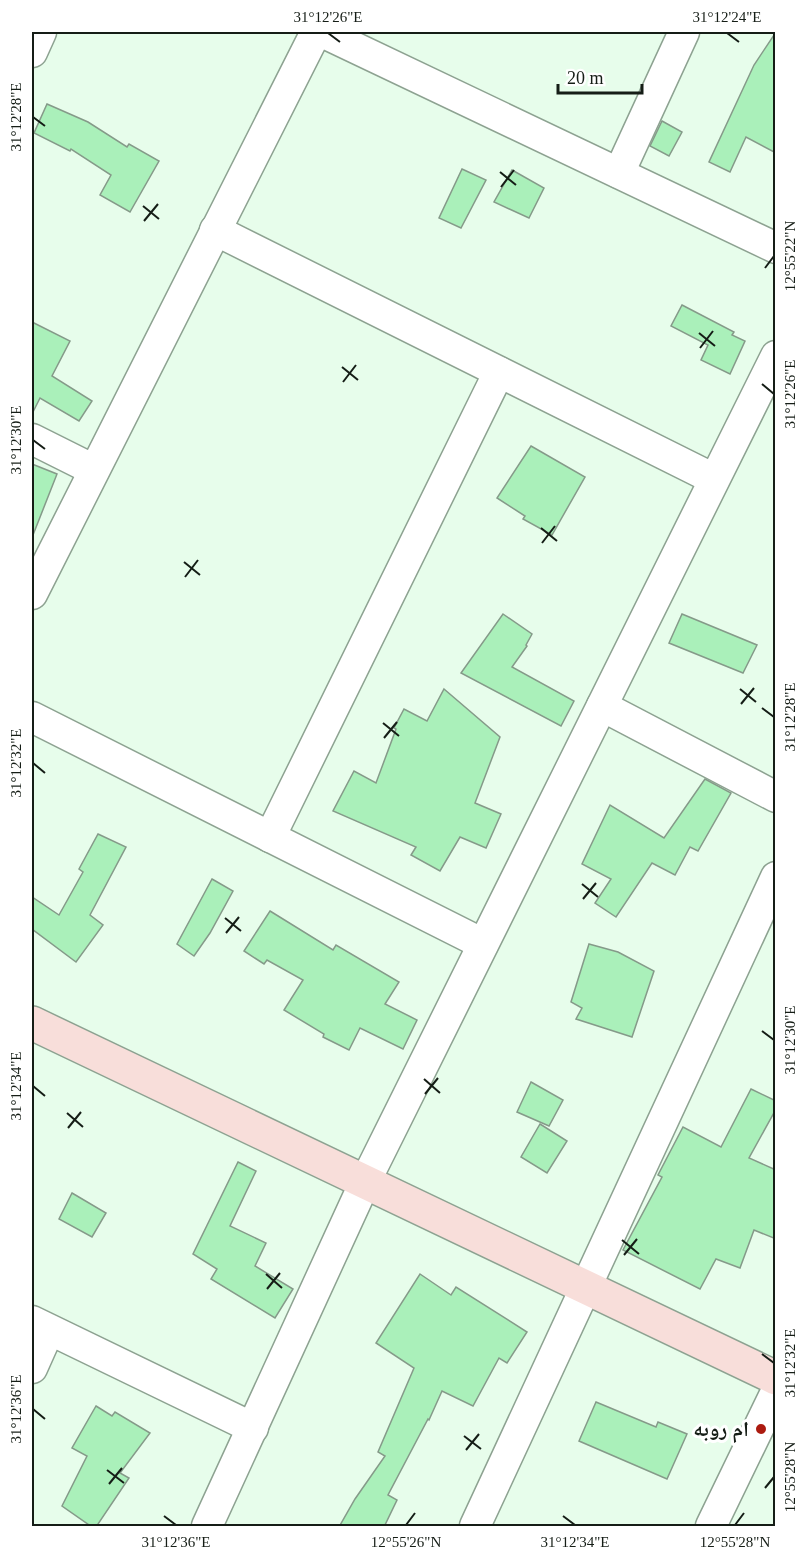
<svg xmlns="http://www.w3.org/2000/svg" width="807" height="1558" font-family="'Times New Roman','Noto Naskh Arabic',serif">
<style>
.building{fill:#aaf0ba;stroke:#859a89;stroke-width:1.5}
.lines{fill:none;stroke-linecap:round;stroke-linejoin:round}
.minor-casing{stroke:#8da291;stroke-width:33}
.secondary-casing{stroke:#8da291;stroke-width:36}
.minor{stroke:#fff;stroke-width:30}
.secondary{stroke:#f8deda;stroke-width:33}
.ticks{fill:none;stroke:#151d16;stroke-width:2}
.poi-dot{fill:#ac1b10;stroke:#fff;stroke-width:2}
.labels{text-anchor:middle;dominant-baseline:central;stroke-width:6;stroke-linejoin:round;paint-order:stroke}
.poi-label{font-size:21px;font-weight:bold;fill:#151d16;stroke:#fff;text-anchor:end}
.neatline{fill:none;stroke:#151d16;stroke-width:2}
.ticks-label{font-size:15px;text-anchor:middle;fill:#151d16}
</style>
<rect width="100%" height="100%" fill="#e7fdeb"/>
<g class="building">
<polygon points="776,32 776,153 746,137 730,172 709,162 754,65"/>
<polygon points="47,104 88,122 127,147 129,144 159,161 130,212 100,195 111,175 71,149 70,151 34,133"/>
<polygon points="662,121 682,132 669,156 650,146"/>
<polygon points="462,169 486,180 461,228 439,218"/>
<polygon points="512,170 544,188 529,218 494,202"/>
<polygon points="682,305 734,332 732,335 745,341 730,374 701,360 708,345 671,326"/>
<polygon points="32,322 70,341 52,376 92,401 79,421 40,398 32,414"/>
<polygon points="531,446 585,477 552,535 523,519 525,516 497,498"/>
<polygon points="32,464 57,474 33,535 32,535"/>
<polygon points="503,614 532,634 526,645 527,646 512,667 574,701 561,726 461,673"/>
<polygon points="682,614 757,645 743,673 669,643"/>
<polygon points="444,689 500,737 475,803 501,814 486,848 460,837 440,871 411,855 416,847 333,811 354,771 376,783 396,729 394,728 404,709 427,721"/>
<polygon points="705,779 731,793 698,851 690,847 675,875 652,863 616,917 595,903 611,879 582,864 610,805 664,838"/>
<polygon points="98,834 126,847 90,915 103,925 76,962 32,929 32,897 59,915 83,872 79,869"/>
<polygon points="212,879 233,891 210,933 194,956 177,944"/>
<polygon points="270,911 333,950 336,945 399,982 385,1004 417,1020 403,1049 360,1028 349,1050 323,1037 324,1034 284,1010 303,980 267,960 264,964 244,951"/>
<polygon points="589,944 618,952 654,971 632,1037 576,1019 582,1008 571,1002"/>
<polygon points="531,1082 563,1100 549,1126 517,1112"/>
<polygon points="751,1089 776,1101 776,1109 749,1158 776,1170 776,1239 754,1230 740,1268 716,1259 700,1289 623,1250 662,1177 658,1175 683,1127 721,1147"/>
<polygon points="540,1124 567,1141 547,1173 521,1157"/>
<polygon points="238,1162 256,1171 230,1226 266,1243 255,1266 293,1289 275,1318 211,1279 217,1269 193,1254"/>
<polygon points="72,1193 106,1213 92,1237 59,1219"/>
<polygon points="420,1274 451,1295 456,1287 527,1332 507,1363 499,1358 473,1406 442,1391 429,1420 428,1419 388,1495 397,1500 384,1527 339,1527 355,1499 385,1456 378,1452 414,1368 376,1343"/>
<polygon points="596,1402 656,1427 658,1422 687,1434 667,1479 579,1441"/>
<polygon points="96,1406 112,1416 115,1412 150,1433 120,1473 129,1478 96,1527 92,1527 62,1506 87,1456 72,1448"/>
</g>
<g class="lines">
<defs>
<g id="minor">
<polyline points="322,32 776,248"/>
<polyline points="32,52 41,32"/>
<polyline points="619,173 684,32"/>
<polyline points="215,230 714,479"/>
<polyline points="32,439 94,470"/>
<polyline points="32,594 316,32"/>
<polyline points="602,706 776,797"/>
<polyline points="32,717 483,944"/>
<polyline points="270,837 499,372"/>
<polyline points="32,1321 253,1428"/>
<polyline points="32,1368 49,1330"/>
<polyline points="207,1526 365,1182 776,356"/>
<polyline points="475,1526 776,877"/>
<polyline points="711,1526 776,1392"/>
</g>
<polyline id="secondary" points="32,1023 776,1378"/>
</defs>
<use href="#minor" class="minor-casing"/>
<use href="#secondary" class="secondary-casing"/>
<use href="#minor" class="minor"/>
<use href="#secondary" class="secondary"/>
</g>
<path class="ticks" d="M328,33L340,42M727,33L739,42M33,117L45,126M500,172L516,185M501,187L514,170M143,206L159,219M144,221L158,204M765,268L774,256M699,333L715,346M700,348L713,331M342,367L358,380M343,382L356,365M762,384L774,394M33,440L45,449M541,528L557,541M542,543L555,526M184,562L200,575M185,577L198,560M740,689L756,702M741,704L754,688M762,708L774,717M383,723L399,736M384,738L397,722M33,763L45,773M582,884L598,897M583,899L596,883M225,918L241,931M226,933L239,917M762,1031L774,1040M424,1079L440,1093M33,1086L45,1096M425,1094L438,1078M67,1113L83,1127M68,1128L81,1112M622,1240L639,1254M624,1255L637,1239M266,1274L282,1288M267,1289L280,1273M762,1354L774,1363M33,1409L45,1419M464,1436L481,1449M466,1450L479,1434M107,1470L124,1483M109,1484L122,1468M765,1488L774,1477M164,1516L176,1525M563,1516L575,1525M406,1525L415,1513M735,1525L744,1513"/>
<circle class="poi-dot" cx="761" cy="1429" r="6"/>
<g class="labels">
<g class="poi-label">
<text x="749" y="1429">ام روبه</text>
</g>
</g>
<rect width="807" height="1558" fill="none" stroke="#ffffff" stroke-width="66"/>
<path d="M558 84v9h84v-9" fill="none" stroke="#151d16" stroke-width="3"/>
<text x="567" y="84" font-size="18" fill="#151d16" stroke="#ffffff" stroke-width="4.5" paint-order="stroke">20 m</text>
<rect x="33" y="33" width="741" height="1492" class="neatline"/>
<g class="ticks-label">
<text x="328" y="22">31°12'26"E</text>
<text x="727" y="22">31°12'24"E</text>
<text transform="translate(16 117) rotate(-90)" y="5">31°12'28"E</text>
<text transform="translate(790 256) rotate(-90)" y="5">12°55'22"N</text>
<text transform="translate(790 394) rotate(-90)" y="5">31°12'26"E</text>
<text transform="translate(16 440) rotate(-90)" y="5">31°12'30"E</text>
<text transform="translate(790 717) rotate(-90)" y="5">31°12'28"E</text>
<text transform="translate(16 763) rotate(-90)" y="5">31°12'32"E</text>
<text transform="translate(790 1040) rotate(-90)" y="5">31°12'30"E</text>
<text transform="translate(16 1086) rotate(-90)" y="5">31°12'34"E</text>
<text transform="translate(790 1363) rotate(-90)" y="5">31°12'32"E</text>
<text transform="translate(16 1409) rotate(-90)" y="5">31°12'36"E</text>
<text transform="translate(790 1477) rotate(-90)" y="5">12°55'28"N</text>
<text x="176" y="1547">31°12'36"E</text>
<text x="406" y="1547">12°55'26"N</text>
<text x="575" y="1547">31°12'34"E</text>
<text x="735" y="1547">12°55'28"N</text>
</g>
</svg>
